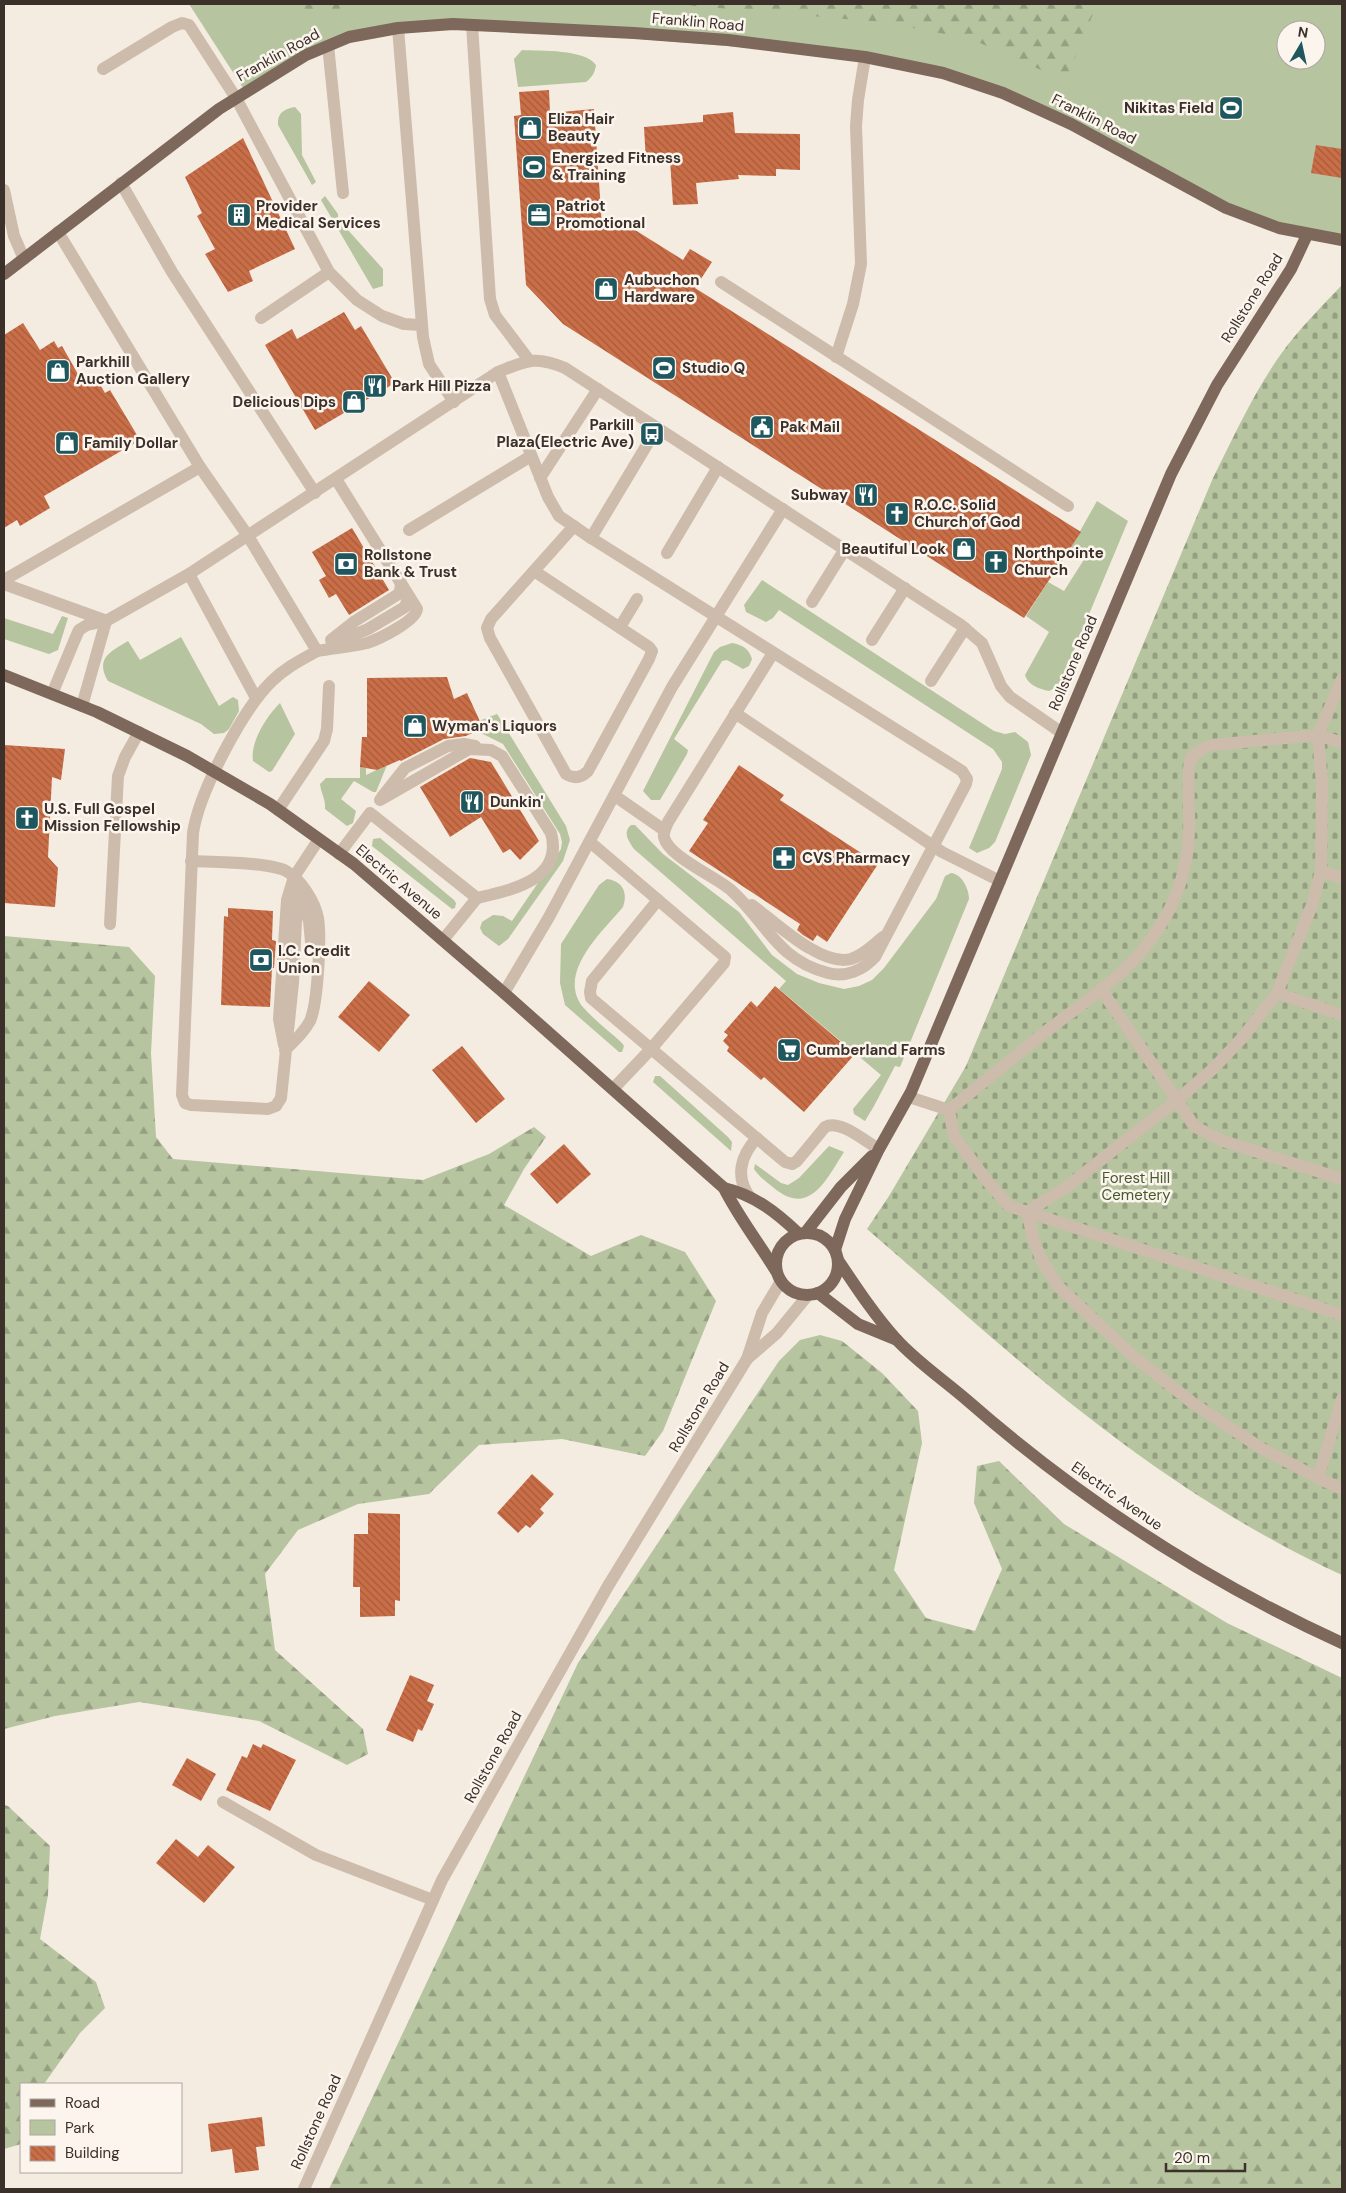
<svg xmlns="http://www.w3.org/2000/svg" width="1346" height="2193" font-family="'DM Sans',sans-serif">
<style>
.green{fill:#b6c49f;fill-rule:evenodd}
.forest{fill:url(#forest-firs)}
.cemetery{fill:url(#cemetery-stones)}
.building{fill:url(#building-back-hatch)}
.lines{fill:none;stroke-linecap:round;stroke-linejoin:round}
.minor{stroke:#cdbcab;stroke-width:12}
.major{stroke:#7d685b;stroke-width:12}
.labels{text-anchor:middle;dominant-baseline:central;stroke-width:5;stroke-linejoin:round;paint-order:stroke}
.street-label{font-size:15px;fill:#3b302a;stroke:#fbf5ed}
.poi-label{font-size:15px;font-weight:bold;fill:#3b302a;stroke:#fbf5ed;text-anchor:start}
.park-label{font-size:15px;fill:#475a2d;stroke:#fbf5ed}
</style>
<defs>
<pattern id="forest-firs" width="22" height="20" patternUnits="userSpaceOnUse" patternTransform="scale(1.25)"><rect width="22" height="20" fill="#b6c49f"/><path d="M5 1l3.5 6h-7zM16 11l3.5 6h-7z" fill="#95a082"/></pattern>
<pattern id="cemetery-stones" width="16" height="16" patternUnits="userSpaceOnUse" patternTransform="scale(1.25)"><rect width="16" height="16" fill="#b6c49f"/><path d="M2 7V4a2 2 0 0 1 4 0v3zM10 15v-3a2 2 0 0 1 4 0v3z" fill="#95a082"/></pattern>
<pattern id="building-back-hatch" width="6" height="6" patternUnits="userSpaceOnUse" patternTransform="scale(1.25)"><rect width="6" height="6" fill="#ca6e48"/><path d="M-1 5l2 2M0 0l6 6M5-1l2 2" fill="none" stroke="#a55b3c"/></pattern>
</defs>
<rect width="100%" height="100%" fill="#f4ece0"/>
<g class="green">
<path d="M189,4H1342V240L1279,228L1003,93L865,57L453,24L349,37L245,91ZM1286,30H1316V60H1286Z"/>
<path d="M522,50C540,51 585,49 596,65C595,73 592,77 586,82L518,87L514,59Z"/>
<path d="M295,107L301,114L302,155L316,182L312,185L278,125C277,113 284,109 295,107Z"/>
<polygon points="325,196 338,214 338,219 383,269 383,286 373,289 321,200"/>
<path d="M1097,501L1128,521L1059,686L1049,691C1039,689 1028,685 1025,675L1049,632L1026,616L1048,582L1064,591L1085,558L1070,549Z"/>
<polygon points="762,580 994,731 1005,734 1015,732 1028,742 1031,755 995,842 989,848 977,853 969,848 1002,769 1002,762 993,749 779,610 773,618 766,622 746,612 744,605"/>
<polygon points="62,616 68,618 58,650 49,654 4,639 4,618 53,634"/>
<path d="M181,637L219,706L233,697L238,700L239,711L229,729L224,733L214,734L201,724L108,681C95,658 110,652 128,641L140,660Z"/>
<path d="M732,643C743,645 749,649 752,659L749,666L743,669L727,660L722,661L674,739L688,750L687,754L660,800H651L643,791L714,652L720,647Z"/>
<path d="M280,703L295,734L272,771L269,772L253,761C250,741 267,716 280,703Z"/>
<polygon points="497,714 566,826 570,840 563,861 508,939 499,946 483,934 480,928 482,922 493,915 503,916 512,921 561,849 562,842 560,834 503,744 477,731 483,728 479,721"/>
<path d="M387,765L376,792H373L354,781L341,799L356,811L353,823L347,826L325,809C326,800 321,793 320,784L326,778H360V767L366,768V775Z"/>
<path d="M631,825H635L663,854L739,912L772,955L797,974L819,983L844,989L859,986L872,980L884,968L936,899L945,876L951,873C962,874 969,889 969,899L900,1067L895,1066L874,1106L865,1121L854,1114L853,1109L881,1075L779,989L786,981L634,849C629,841 622,833 631,825Z"/>
<polygon points="380,838 454,900 456,903 455,908 452,909 372,846 373,839"/>
<path d="M607,879C623,881 628,893 623,907C603,931 557,972 582,1006C593,1019 609,1031 622,1043L624,1046L622,1052H619L565,1005L560,983L561,944L599,885Z"/>
<polygon points="655,1076 660,1076 728,1137 732,1142 731,1151 653,1082"/>
<path d="M829,1146L844,1152C827,1178 810,1218 774,1188C767,1182 759,1177 754,1169L755,1164L781,1183L788,1185L799,1178Z"/>
</g>
<g class="forest">
<polygon points="301,4 359,4 318,14 302,8"/>
<polygon points="672,4 1097,4 1066,81 971,39 881,22"/>
<polygon points="4,936 129,947 155,976 151,1053 156,1137 173,1159 423,1180 489,1154 534,1127 546,1137 524,1169 504,1205 591,1256 641,1235 685,1252 716,1301 663,1431 645,1456 562,1439 479,1445 429,1494 358,1504 298,1530 265,1574 275,1650 363,1729 368,1754 347,1765 259,1721 139,1702 55,1716 4,1729"/>
<polygon points="820,1335 842,1341 882,1373 918,1411 922,1443 894,1570 926,1618 975,1631 1002,1569 974,1503 977,1466 999,1461 1064,1524 1227,1623 1342,1678 1342,2189 329,2189 578,1663 779,1361 800,1340"/>
<polygon points="4,1805 8,1806 50,1846 48,1895 40,1939 96,1982 105,2008 80,2033 44,2084 21,2084 21,2144 4,2149"/>
</g>
<path class="cemetery" d="M1342,285V1575C1266,1540 1193,1495 1125,1445C1035,1379 952,1302 867,1229L889,1196L966,1066L1213,478C1234,436 1254,392 1281,354C1299,329 1321,307 1342,285Z"/>
<g class="building">
<polygon points="549,90 550,113 594,109 602,226 627,225 683,260 690,249 712,262 695,288 1081,532 1024,618 563,324 526,285 514,116 521,115 519,92"/>
<polygon points="733,112 735,133 800,134 800,170 776,169 776,176 738,175 739,179 696,183 698,204 673,205 670,160 646,162 644,127 703,122 703,115"/>
<polygon points="243,138 295,249 249,271 253,281 228,292 205,254 215,249 197,216 202,213 185,177"/>
<polygon points="1316,145 1342,149 1342,178 1311,173"/>
<polygon points="344,312 355,330 361,326 395,383 315,430 265,345 292,329 297,339"/>
<polygon points="23,323 40,350 54,341 58,348 62,346 83,383 95,376 105,393 110,390 140,440 44,496 50,508 20,526 17,520 4,528 4,335"/>
<polygon points="352,528 389,590 349,615 336,594 329,598 319,580 326,576 312,552"/>
<polygon points="447,677 454,699 467,693 483,728 466,736 444,739 401,761 400,760 377,770 360,767 362,737 367,737 367,678"/>
<polygon points="4,745 65,749 61,780 52,777 48,857 58,868 55,907 4,903"/>
<polygon points="470,758 491,762 539,841 520,860 510,849 503,853 481,817 450,837 420,787"/>
<polygon points="739,765 784,795 780,800 878,864 827,942 817,935 813,941 803,935 797,930 800,924 689,851 708,823 703,820"/>
<polygon points="228,908 273,911 272,940 276,941 274,968 272,968 270,1007 221,1005 224,916 228,917"/>
<polygon points="369,981 410,1015 379,1052 338,1017"/>
<polygon points="775,986 855,1054 804,1112 764,1077 761,1080 727,1051 729,1047 723,1041 728,1035 724,1032 751,1001 757,1007"/>
<polygon points="462,1046 505,1099 476,1123 432,1070"/>
<polygon points="564,1144 591,1174 557,1204 530,1174"/>
<polygon points="532,1474 554,1494 540,1509 544,1513 530,1528 526,1525 518,1533 497,1513"/>
<polygon points="368,1513 400,1514 400,1601 395,1600 395,1616 360,1617 360,1587 353,1587 354,1534 368,1534"/>
<polygon points="410,1675 434,1685 427,1701 434,1704 422,1731 418,1729 413,1742 386,1730"/>
<polygon points="253,1744 261,1748 263,1744 296,1760 270,1811 226,1790 242,1756 247,1758"/>
<polygon points="187,1758 216,1774 201,1801 172,1785"/>
<polygon points="176,1839 198,1857 208,1845 235,1867 204,1903 156,1863"/>
<polygon points="262,2117 265,2146 256,2147 259,2170 235,2173 232,2149 211,2152 208,2124"/>
</g>
<g class="lines">
<g class="minor">
<polyline points="472,25 490,299 495,315 529,360"/>
<polyline points="398,28 423,337 429,364 454,402"/>
<polyline points="328,45 343,193"/>
<polyline points="103,69 172,27 182,23 189,25 236,98 329,272 357,300 382,316 404,324 421,325"/>
<polyline points="121,183 172,272 315,493"/>
<polyline points="4,190 14,236 24,259"/>
<path d="M58,232L200,467L248,536L317,651C301,660 285,668 272,681C243,709 199,792 193,833L182,1095L185,1103L191,1105L268,1109L276,1106L281,1098L293,983L297,901L294,877"/>
<polyline points="721,282 1068,506"/>
<polyline points="261,318 329,272"/>
<polyline points="836,357 853,304 861,264 856,126 858,100 865,57"/>
<path d="M498,372L548,497L559,516L591,538L962,771L967,779L966,784L875,957C863,970 846,978 828,973C777,960 767,923 732,891C717,877 668,857 664,837C663,832 666,827 668,822L773,653"/>
<polyline points="540,478 598,389"/>
<polyline points="409,530 531,456"/>
<polyline points="591,538 657,428"/>
<polyline points="667,553 718,467"/>
<path d="M534,571L649,647L652,651L649,659L588,771C581,778 574,779 566,774L490,638L487,628L491,619L574,526"/>
<polyline points="189,574 256,698"/>
<polyline points="4,580 200,467"/>
<polyline points="4,584 104,620"/>
<polyline points="812,602 845,549"/>
<polyline points="620,627 637,599"/>
<polyline points="331,640 355,621 397,595 400,592 401,583"/>
<polyline points="872,640 905,588"/>
<polyline points="335,643 368,629 405,607 408,598 406,592"/>
<path d="M317,651C333,648 351,647 367,643C379,639 416,621 417,609L336,479"/>
<polyline points="931,681 965,628"/>
<path d="M52,694L75,639L79,630L87,625L106,621L189,574L498,372C526,361 535,355 565,368L961,625L982,643L1001,686L1010,697L1062,733"/>
<polyline points="82,706 106,621"/>
<polyline points="735,713 942,852 1000,881"/>
<polyline points="615,796 664,830"/>
<polyline points="382,797 405,768 448,746 464,744 475,746"/>
<path d="M380,800L469,749L491,750L502,756L551,833C564,880 511,890 477,898"/>
<polyline points="278,810 324,741 327,729 329,686"/>
<polyline points="590,842 725,957 724,963 651,1049 613,1089"/>
<polyline points="339,854 370,813 477,898 443,940"/>
<path d="M191,861C213,862 269,862 286,871C301,879 315,902 318,918C321,937 318,1003 310,1021C304,1032 295,1041 285,1050"/>
<polyline points="1321,871 1322,784 1318,735 1342,743"/>
<polyline points="300,894 309,921 311,942"/>
<path d="M658,900L592,981L590,992L591,998L785,1162L792,1164L797,1161L825,1127C840,1119 864,1141 879,1149"/>
<path d="M752,905C775,922 821,967 851,959C864,955 873,945 883,937"/>
<polyline points="110,924 118,776 125,757 139,732"/>
<polyline points="1102,991 1177,1100 1214,1068 1242,1038 1277,993 1312,905 1321,871 1342,878"/>
<polyline points="504,993 549,917 672,687 783,509"/>
<polyline points="1277,993 1342,1015"/>
<polyline points="284,1045 279,1019 287,900 294,877 319,839"/>
<polyline points="909,1097 949,1110 954,1136 987,1181 1009,1206 1342,1315"/>
<path d="M949,1110C983,1083 1016,1055 1049,1029C1098,992 1145,963 1172,904C1183,881 1188,857 1189,831C1190,817 1186,768 1191,759C1196,751 1204,748 1212,745L1318,735L1342,679"/>
<path d="M749,1196C735,1176 741,1155 757,1138"/>
<polyline points="1027,1212 1034,1241 1042,1261 1058,1286 1133,1356 1194,1404 1261,1448 1318,1478 1342,1399"/>
<polyline points="1027,1212 1068,1186 1177,1100 1194,1126 1220,1140 1342,1179"/>
<polyline points="747,1359 777,1333 808,1295"/>
<polyline points="1318,1478 1342,1489"/>
<polyline points="223,1802 316,1855 433,1900"/>
<polyline points="304,2189 442,1880 608,1586 747,1359 762,1313 781,1281"/>
</g>
<g class="major">
<polyline points="4,274 219,109 306,55 349,37 398,28 453,24 634,33 728,40 865,57 943,73 1003,93 1071,124 1226,208 1279,228 1342,240"/>
<path d="M4,675L97,712L187,756L270,804L354,864L504,993L724,1188C739,1218 759,1243 776,1271"/>
<path d="M724,1188C754,1195 776,1212 798,1233"/>
<polyline points="806,1232 841,1187 872,1156"/>
<circle cx="807" cy="1264" r="31"/>
<polyline points="835,1250 845,1219 879,1149 911,1092 1171,474 1217,385 1291,269 1307,235"/>
<path d="M838,1260C856,1287 875,1316 896,1339C917,1362 945,1381 968,1401C1081,1500 1206,1581 1342,1643"/>
<polyline points="818,1293 858,1324 897,1340"/>
</g>
</g>
<defs>
<symbol id="stadium-square" viewBox="-11 -11 22 22"><rect x="-9" y="-9" width="18" height="18" rx="4" fill="#1e575e" stroke="#fbf5ed"/><path d="M0-5a6.5 5 0 1 0 0 10a6.5 5 0 1 0 0-10ZM-3.5-1.8h7v3.6h-7Z" fill="#fff"/></symbol>
<symbol id="shop-square" viewBox="-11 -11 22 22"><rect x="-9" y="-9" width="18" height="18" rx="4" fill="#1e575e" stroke="#fbf5ed"/><path d="M-5-2.5h2.3a2.7 3.5 0 0 1 5.4 0H5L5.5 6h-11ZM-1.5-2.5h3a1.5 2.3 0 0 0-3 0Z" fill="#fff"/></symbol>
<symbol id="building-square" viewBox="-11 -11 22 22"><rect x="-9" y="-9" width="18" height="18" rx="4" fill="#1e575e" stroke="#fbf5ed"/><path d="M-4-6H4V6H1V3H-1V6H-4ZM-2.5-4.3h1.7v1.8h-1.7ZM.8-4.3h1.7v1.8H.8ZM-2.5-1h1.7V.8h-1.7ZM.8-1h1.7V.8H.8Z" fill="#fff"/></symbol>
<symbol id="office-square" viewBox="-11 -11 22 22"><rect x="-9" y="-9" width="18" height="18" rx="4" fill="#1e575e" stroke="#fbf5ed"/><path d="M-6-3h4V-5.5h4V-3h4V5H-6ZM-1-4.5V-3h2v-1.5ZM-6 0V1H6V0Z" fill="#fff"/></symbol>
<symbol id="restaurant-square" viewBox="-11 -11 22 22"><rect x="-9" y="-9" width="18" height="18" rx="4" fill="#1e575e" stroke="#fbf5ed"/><path d="M-5-6h1v4h1v-4h1v4h1v-4h1v5L-1.5 .5V6h-2V.5L-5-1ZM5-6V6H3V1.5H1.5Q1.5-4 5-6Z" fill="#fff"/></symbol>
<symbol id="civic-square" viewBox="-11 -11 22 22"><rect x="-9" y="-9" width="18" height="18" rx="4" fill="#1e575e" stroke="#fbf5ed"/><path d="M-.6-6.5H3V-4.5H.6V-3L4-1V1h2V6H-6V1h2V-1L-.6-3ZM-1.2 2.5V6h2.4V2.5Z" fill="#fff"/></symbol>
<symbol id="bus-square" viewBox="-11 -11 22 22"><rect x="-9" y="-9" width="18" height="18" rx="4" fill="#1e575e" stroke="#fbf5ed"/><path d="M-5-6H5V4H4V6H2V4H-2V6H-4V4H-5ZM-3.5-4V0h7V-4ZM-3.5 1.2v1.5H-2V1.2ZM2 1.2v1.5H3.5V1.2Z" fill="#fff"/></symbol>
<symbol id="church-square" viewBox="-11 -11 22 22"><rect x="-9" y="-9" width="18" height="18" rx="4" fill="#1e575e" stroke="#fbf5ed"/><path d="M-1.2-6h2.4v3.5h3.3v2.4h-3.3V6h-2.4V-.1h-3.3v-2.4h3.3Z" fill="#fff"/></symbol>
<symbol id="bank-square" viewBox="-11 -11 22 22"><rect x="-9" y="-9" width="18" height="18" rx="4" fill="#1e575e" stroke="#fbf5ed"/><path d="M-6-4H6V4H-6ZM0-2.3a2.3 2.3 0 1 0 0 4.6a2.3 2.3 0 1 0 0-4.6Z" fill="#fff"/></symbol>
<symbol id="pharmacy-square" viewBox="-11 -11 22 22"><rect x="-9" y="-9" width="18" height="18" rx="4" fill="#1e575e" stroke="#fbf5ed"/><path d="M-2-6h4v4h4v4h-4v4h-4v-4h-4v-4h4Z" fill="#fff"/></symbol>
<symbol id="supermarket-square" viewBox="-11 -11 22 22"><rect x="-9" y="-9" width="18" height="18" rx="4" fill="#1e575e" stroke="#fbf5ed"/><path d="M-6-5.5h2.5l.6 2H6L4.5 2H-2.5L-4.4-4H-6ZM-1.5 3.2a1.3 1.3 0 1 0 .1 0ZM3 3.2a1.3 1.3 0 1 0 .1 0Z" fill="#fff"/></symbol>
</defs>
<g fill-rule="evenodd">
<use href="#stadium-square" x="1217" y="94" width="28" height="28"/>
<use href="#shop-square" x="516" y="114" width="28" height="28"/>
<use href="#stadium-square" x="520" y="153" width="28" height="28"/>
<use href="#building-square" x="225" y="201" width="28" height="28"/>
<use href="#office-square" x="525" y="201" width="28" height="28"/>
<use href="#shop-square" x="592" y="275" width="28" height="28"/>
<use href="#stadium-square" x="650" y="354" width="28" height="28"/>
<use href="#shop-square" x="44" y="357" width="28" height="28"/>
<use href="#restaurant-square" x="361" y="372" width="28" height="28"/>
<use href="#shop-square" x="340" y="388" width="28" height="28"/>
<use href="#civic-square" x="748" y="413" width="28" height="28"/>
<use href="#bus-square" x="638" y="420" width="28" height="28"/>
<use href="#shop-square" x="53" y="429" width="28" height="28"/>
<use href="#restaurant-square" x="852" y="481" width="28" height="28"/>
<use href="#church-square" x="883" y="500" width="28" height="28"/>
<use href="#shop-square" x="950" y="535" width="28" height="28"/>
<use href="#church-square" x="982" y="548" width="28" height="28"/>
<use href="#bank-square" x="332" y="550" width="28" height="28"/>
<use href="#shop-square" x="401" y="712" width="28" height="28"/>
<use href="#restaurant-square" x="458" y="788" width="28" height="28"/>
<use href="#church-square" x="13" y="804" width="28" height="28"/>
<use href="#pharmacy-square" x="770" y="844" width="28" height="28"/>
<use href="#bank-square" x="247" y="946" width="28" height="28"/>
<use href="#supermarket-square" x="775" y="1036" width="28" height="28"/>
</g>
<g class="labels">
<g class="street-label">
<text transform="translate(698 22) rotate(5)">Franklin Road</text>
<text transform="translate(278 55) rotate(-29)">Franklin Road</text>
<text transform="translate(1094 119) rotate(27)">Franklin Road</text>
<text transform="translate(1252 298) rotate(-58)">Rollstone Road</text>
<text transform="translate(1073 663) rotate(-67)">Rollstone Road</text>
<text transform="translate(399 882) rotate(40)">Electric Avenue</text>
<text transform="translate(699 1407) rotate(-59)">Rollstone Road</text>
<text transform="translate(1117 1496) rotate(35)">Electric Avenue</text>
<text transform="translate(493 1757) rotate(-61)">Rollstone Road</text>
<text transform="translate(316 2122) rotate(-66)">Rollstone Road</text>
</g>
<g class="poi-label">
<text x="1214" y="108" text-anchor="end">Nikitas Field</text>
<text x="548" y="119">Eliza Hair<tspan x="548" dy="17">Beauty</tspan></text>
<text x="552" y="158">Energized Fitness<tspan x="552" dy="17">&amp; Training</tspan></text>
<text x="256" y="206">Provider<tspan x="256" dy="17">Medical Services</tspan></text>
<text x="556" y="206">Patriot<tspan x="556" dy="17">Promotional</tspan></text>
<text x="624" y="280">Aubuchon<tspan x="624" dy="17">Hardware</tspan></text>
<text x="76" y="362">Parkhill<tspan x="76" dy="17">Auction Gallery</tspan></text>
<text x="682" y="368">Studio Q</text>
<text x="392" y="386">Park Hill Pizza</text>
<text x="336" y="402" text-anchor="end">Delicious Dips</text>
<text x="634" y="425" text-anchor="end">Parkill<tspan x="634" dy="17">Plaza(Electric Ave)</tspan></text>
<text x="780" y="427">Pak Mail</text>
<text x="84" y="443">Family Dollar</text>
<text x="848" y="495" text-anchor="end">Subway</text>
<text x="914" y="505">R.O.C. Solid<tspan x="914" dy="17">Church of God</tspan></text>
<text x="946" y="549" text-anchor="end">Beautiful Look</text>
<text x="1014" y="553">Northpointe<tspan x="1014" dy="17">Church</tspan></text>
<text x="364" y="555">Rollstone<tspan x="364" dy="17">Bank &amp; Trust</tspan></text>
<text x="432" y="726">Wyman's Liquors</text>
<text x="490" y="802">Dunkin'</text>
<text x="44" y="809">U.S. Full Gospel<tspan x="44" dy="17">Mission Fellowship</tspan></text>
<text x="802" y="858">CVS Pharmacy</text>
<text x="278" y="951">I.C. Credit<tspan x="278" dy="17">Union</tspan></text>
<text x="806" y="1050">Cumberland Farms</text>
</g>
<g class="park-label">
<text x="1136" y="1178">Forest Hill<tspan x="1136" dy="17">Cemetery</tspan></text>
</g>
</g>
<rect width="1346" height="2193" fill="none" stroke="#3b302a" stroke-width="10"/>
<rect x="20" y="2083" width="162" height="90" fill="#fbf5ed" stroke="#aea69f"/>
<rect x="30" y="2099" width="25" height="8" fill="#7d685b" stroke="#aea69f"/>
<text x="65" y="2108" font-size="15" fill="#3b302a">Road</text>
<rect x="30" y="2120" width="25" height="15" fill="#b6c49f" stroke="#aea69f"/>
<text x="65" y="2133" font-size="15" fill="#3b302a">Park</text>
<rect x="30" y="2146" width="25" height="15" fill="url(#building-back-hatch)" stroke="#aea69f"/>
<text x="65" y="2158" font-size="15" fill="#3b302a">Building</text>
<g transform="translate(1301 45) rotate(9)"><circle r="24" fill="#fbf5ed" stroke="#aea69f"/>
<path d="M0-4L9 19L0 12L-9 19Z" fill="#1e575e"/>
<text y="-8" font-size="14" font-weight="bold" text-anchor="middle" fill="#3b302a">N</text>
</g>
<path d="M1166 2163v8h79v-8" fill="none" stroke="#3b302a" stroke-width="2.5"/>
<text x="1174" y="2163" font-size="15" fill="#3b302a" stroke="#fbf5ed" stroke-width="4" paint-order="stroke">20 m</text>
</svg>
